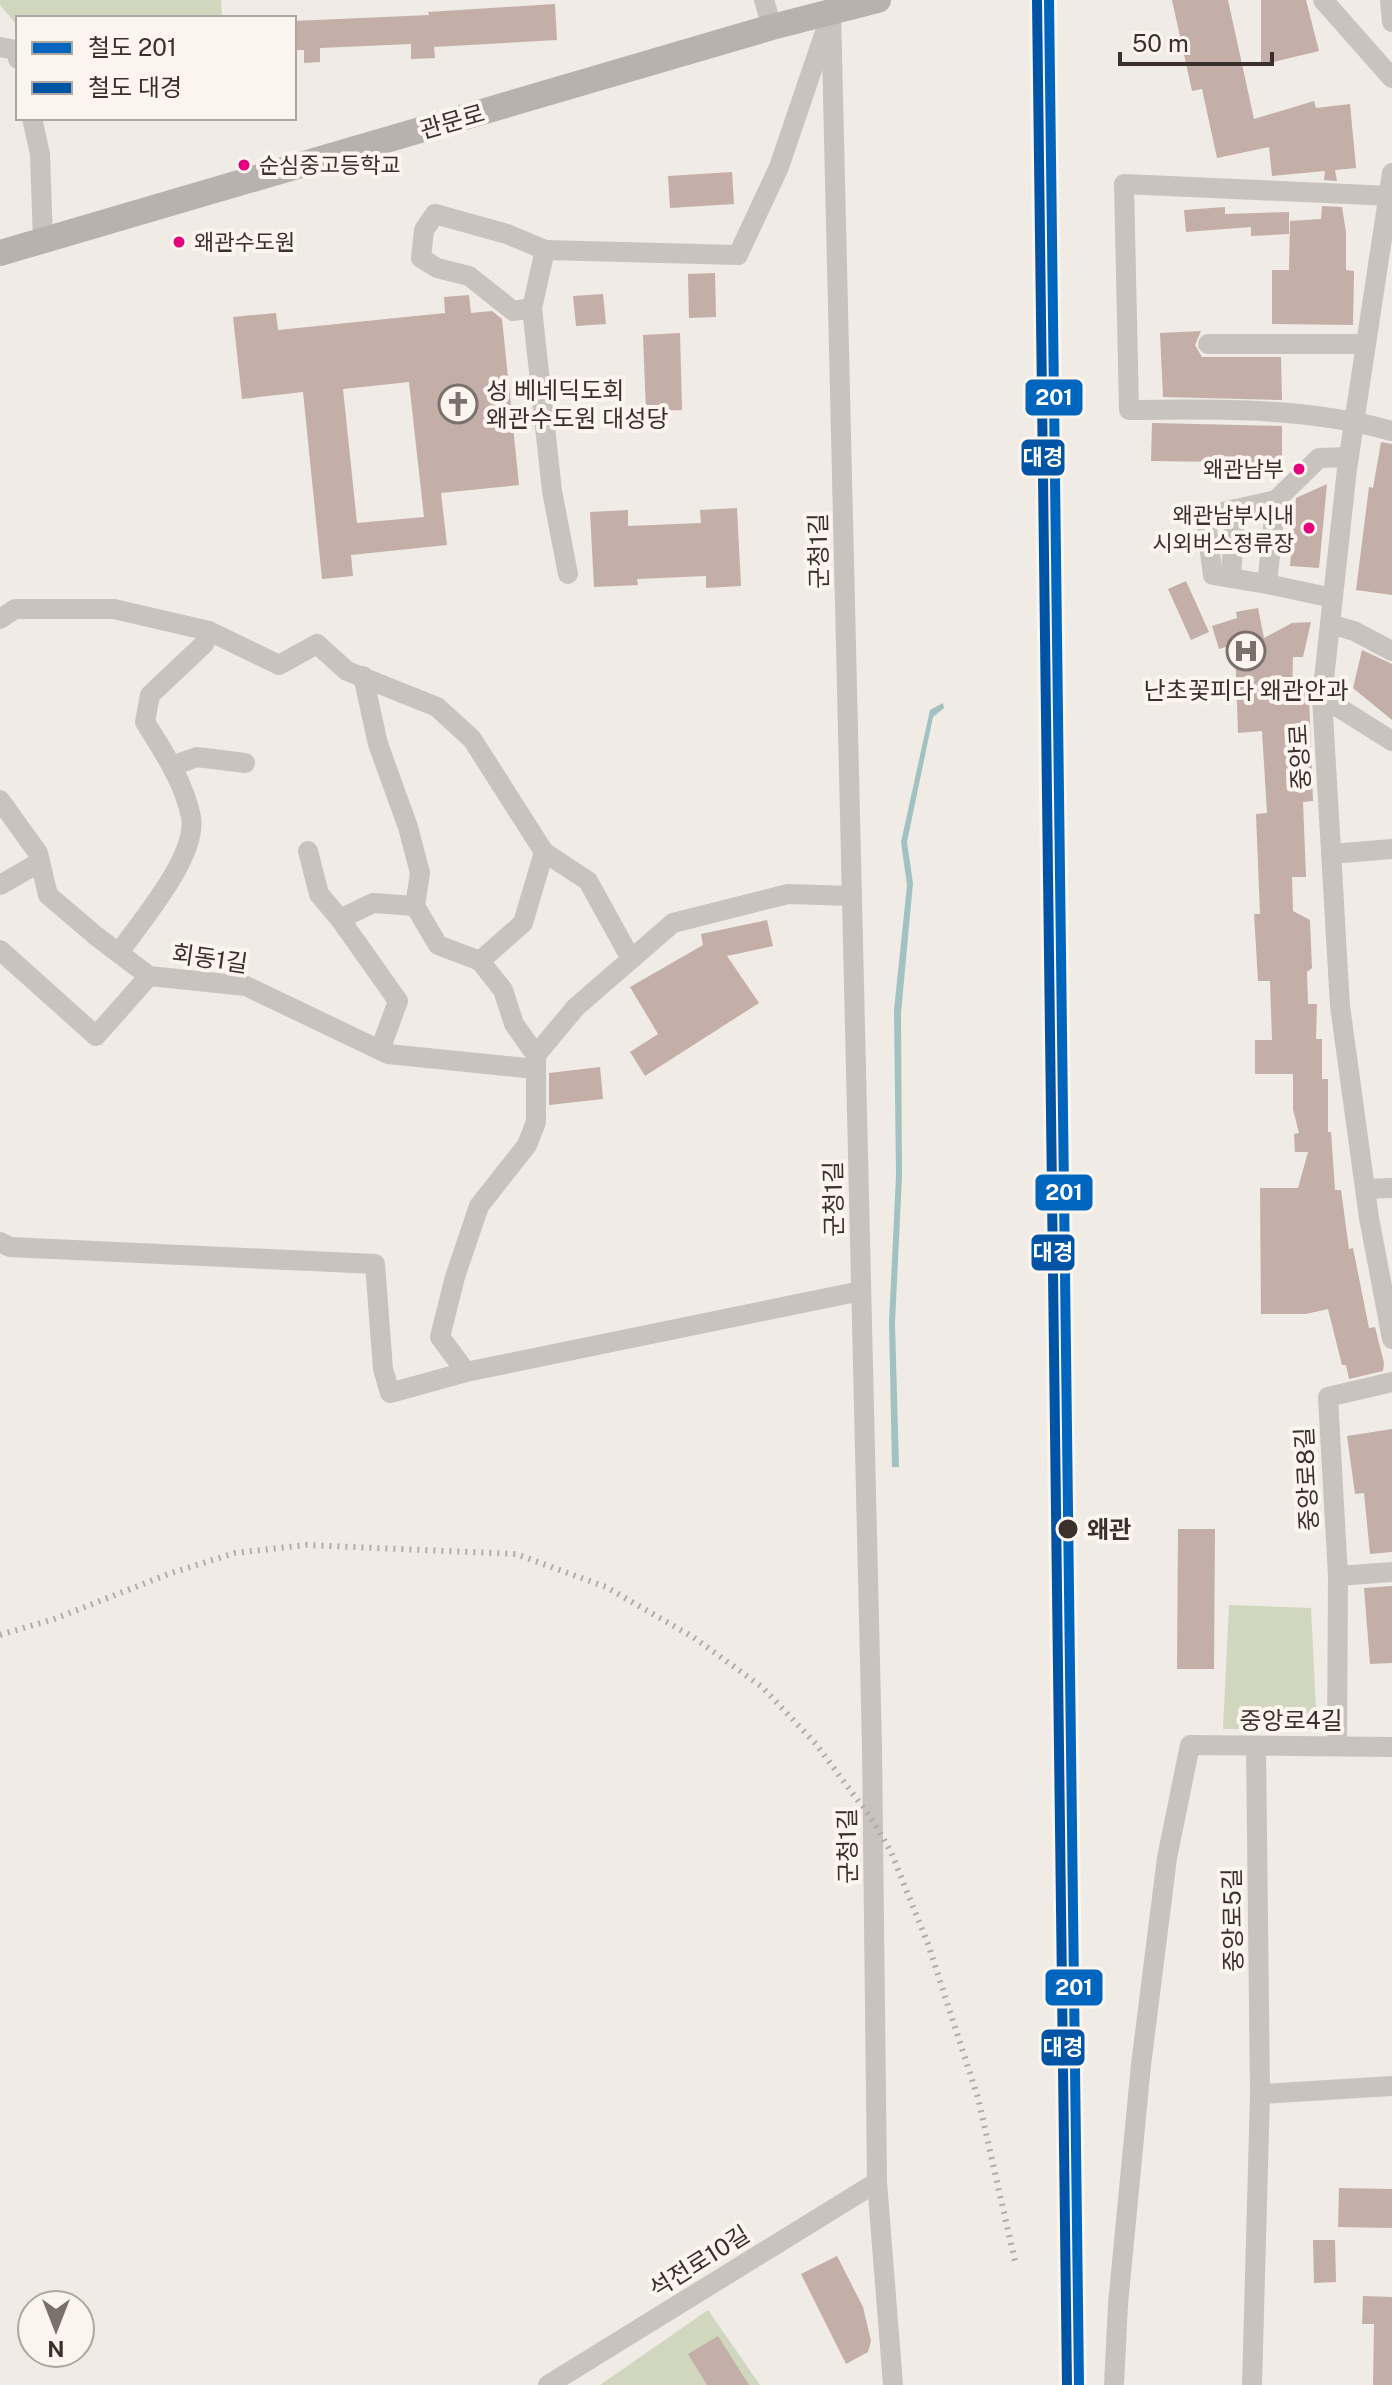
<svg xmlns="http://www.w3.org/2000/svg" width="1392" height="2385" font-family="'Public Sans','Noto Sans KR',sans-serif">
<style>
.green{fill:#d1d6bf}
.water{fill:#a1c2c1}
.building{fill:#c3afa7;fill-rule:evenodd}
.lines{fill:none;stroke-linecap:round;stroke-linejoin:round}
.minor{stroke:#c9c3be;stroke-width:20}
.major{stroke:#b8b1ad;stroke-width:26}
.rail{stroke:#b1aca8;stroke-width:6;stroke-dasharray:2 6;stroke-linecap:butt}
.rail-1-casing{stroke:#fbf5ee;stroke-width:16}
.rail-2-casing{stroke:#fbf5ee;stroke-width:16}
.rail-1{stroke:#0065bd;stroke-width:10}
.rail-2{stroke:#0054a6;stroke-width:10}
.bus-dot{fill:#e5007d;stroke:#fbf5ee;stroke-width:3}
.stop-dot{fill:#3b302b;stroke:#fbf5ee;stroke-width:3}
.labels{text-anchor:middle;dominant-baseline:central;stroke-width:8;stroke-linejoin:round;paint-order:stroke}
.bus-label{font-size:22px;fill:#3b302b;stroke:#fbf5ee;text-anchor:start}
.street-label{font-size:24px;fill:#3b302b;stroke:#fbf5ee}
.poi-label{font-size:24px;fill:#3b302b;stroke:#fbf5ee;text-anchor:start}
.stop-label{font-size:24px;font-weight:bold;fill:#3b302b;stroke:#fbf5ee;text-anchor:start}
.line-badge{stroke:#fbf5ee;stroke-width:3}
.badge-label{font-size:22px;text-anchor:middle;font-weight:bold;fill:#fff}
</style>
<rect width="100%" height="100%" fill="#f0ebe5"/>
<g class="green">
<polygon points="0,0 221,0 222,18 18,18 18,26 0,5"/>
<polygon points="1229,1605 1311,1608 1317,1729 1223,1729"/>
<polygon points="708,2310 760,2385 600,2385"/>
</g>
<polygon class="water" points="943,703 944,708 933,717 907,842 913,883 901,1013 902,1176 895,1323 899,1467 892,1467 889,1322 896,1176 894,1010 907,885 901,842 930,710"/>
<g class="building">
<polygon points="1172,0 1228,0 1254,119 1314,101 1316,108 1350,104 1356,168 1335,170 1337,181 1324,180 1325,171 1272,176 1269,147 1217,158 1202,89 1192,91"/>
<polygon points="1261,0 1306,0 1319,51 1261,65"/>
<polygon points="555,4 557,40 434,47 435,58 411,59 411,44 320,48 320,62 304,63 304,50 294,50 294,21 429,15 428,12"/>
<polygon points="732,172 734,204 670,208 668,176"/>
<polygon points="1322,206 1342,207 1346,232 1346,270 1354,271 1353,325 1272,324 1272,270 1289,270 1290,221 1321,219"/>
<polygon points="1225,207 1225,214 1289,212 1289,234 1251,236 1251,227 1186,232 1184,210"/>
<polygon points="715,273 716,317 689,318 688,274"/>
<polygon points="603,294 606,324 576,326 573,296"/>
<path d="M469,295L471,313L492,311L502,319L519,485L441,493L447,545L351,555L353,576L322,579L303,392L242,399L233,317L276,313L278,330L445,313L444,297ZM409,382L424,517L357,523L343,389Z"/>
<polygon points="1201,331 1195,345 1202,357 1281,357 1282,400 1163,397 1160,333"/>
<polygon points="680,333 682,410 646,411 643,335"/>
<polygon points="1152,423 1282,426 1282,463 1151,461"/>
<polygon points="1381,442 1392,444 1392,595 1356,590 1369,487 1373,488"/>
<polygon points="1327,484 1319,568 1290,566 1296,498"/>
<polygon points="737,508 741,586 706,588 706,576 637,579 638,585 594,587 590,512 628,510 628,526 701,523 700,510"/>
<polygon points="1186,581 1209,632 1191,640 1168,589"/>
<polygon points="1258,608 1264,638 1292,623 1311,622 1303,657 1293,657 1292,690 1304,689 1309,696 1313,801 1303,802 1306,877 1292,877 1293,911 1310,920 1312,968 1307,972 1308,1004 1317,1004 1316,1039 1322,1039 1322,1079 1328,1079 1328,1132 1331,1132 1335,1190 1341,1190 1349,1249 1353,1248 1369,1328 1375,1327 1384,1363 1383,1371 1349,1379 1346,1365 1342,1365 1328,1309 1306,1314 1261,1314 1260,1188 1298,1188 1308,1152 1295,1152 1294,1134 1299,1133 1293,1109 1293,1074 1255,1074 1255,1040 1272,1040 1270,981 1258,981 1254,914 1260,914 1256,814 1267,813 1262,731 1238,733 1235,644 1219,649 1212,626 1237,618 1236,612"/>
<polygon points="1362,650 1392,664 1392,720 1353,688"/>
<polygon points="767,920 773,946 727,956 759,1003 645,1076 630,1052 658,1034 630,987 703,945 701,934"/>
<polygon points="600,1067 603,1099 549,1105 549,1073"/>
<polygon points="1392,1429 1392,1552 1370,1554 1364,1493 1355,1494 1347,1436"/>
<polygon points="1178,1529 1215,1529 1214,1669 1177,1669"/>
<polygon points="1392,1586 1392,1663 1370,1664 1364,1588"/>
<polygon points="1339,2188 1392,2189 1392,2228 1338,2227"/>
<polygon points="1313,2240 1335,2240 1336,2282 1314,2283"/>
<polygon points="837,2256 863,2307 871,2341 868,2352 846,2364 801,2274"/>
<polygon points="1363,2296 1392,2297 1392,2385 1373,2385 1374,2324 1362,2324"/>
<polygon points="718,2336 749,2385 707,2385 688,2354"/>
</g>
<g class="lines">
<g class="minor">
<polyline points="764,0 772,27"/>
<polyline points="1323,0 1392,78"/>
<polyline points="1390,0 1392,22"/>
<polyline points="831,11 872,1747 877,2182 893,2385"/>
<polyline points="0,47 16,50 18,59"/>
<polyline points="32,118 40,154 43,241"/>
<polyline points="1392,173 1347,469 1322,697 1340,1006 1369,1218 1392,1339"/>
<path d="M1392,196L1124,184L1129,410C1218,409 1306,407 1392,431"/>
<polyline points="532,308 513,311 469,276 437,268 421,258 424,230 435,214 507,234 545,250"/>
<polyline points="1208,344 1366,344"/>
<polyline points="568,574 552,491 532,308 545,250 738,255 779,167 826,29"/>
<polyline points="1231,578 1235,509"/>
<polyline points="1267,584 1213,575 1205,516 1276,500"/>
<polyline points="1333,598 1267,584 1276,500 1319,458 1349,457"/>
<polyline points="0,619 15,609 114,609 209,631 279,665 317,644 347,671 437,707 472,739 544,852 588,881 631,959"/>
<polyline points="1330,624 1354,631 1392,651"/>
<polyline points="363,676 378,744 408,827 420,873 415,906 438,945 480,961 503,990 514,1024 536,1055"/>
<polyline points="1322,697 1392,741"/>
<polyline points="172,766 197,757 245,763"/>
<polyline points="0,800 38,853 48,895 96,936 149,976 246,986 388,1054 536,1069"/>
<polyline points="308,851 319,894 340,919 398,1001 380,1050"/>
<polyline points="1331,854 1392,849"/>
<polyline points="0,885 40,862"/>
<polyline points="852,896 788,894 673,923 576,1007 536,1055 536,1122 527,1145 479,1206 455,1277 440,1337 466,1372 861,1291"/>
<polyline points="340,919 373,903 415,906"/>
<polyline points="0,950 96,1036 149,976"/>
<path d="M119,953C140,922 198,856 191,817C184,782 163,751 145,722L150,695L204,644L209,631"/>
<polyline points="480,961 523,923 544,852"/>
<polyline points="1365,1189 1392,1188"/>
<polyline points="0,1242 10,1247 375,1264 383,1369 390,1393 466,1372"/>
<polyline points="1338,1576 1328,1397 1392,1382"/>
<polyline points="1337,1746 1338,1576 1392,1572"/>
<polyline points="1260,2094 1392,2086"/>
<polyline points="548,2385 877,2182"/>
<polyline points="1114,2385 1118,2304 1141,2065 1167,1858 1190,1745 1392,1747"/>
<polyline points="1252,2385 1260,2094 1256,1746"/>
</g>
<polyline class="major" points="0,253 772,27 878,0"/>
<polyline class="rail" points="0,1635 54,1619 171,1573 235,1553 306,1545 516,1554 606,1587 693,1637 762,1687 816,1744 873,1821 891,1852 928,1944 978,2098 1015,2261"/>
<defs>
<polyline id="rail-1" points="1049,0 1079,2385"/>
<polyline id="rail-2" points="1037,0 1067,2385"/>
</defs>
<use href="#rail-1" class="rail-1-casing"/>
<use href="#rail-2" class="rail-2-casing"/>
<use href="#rail-1" class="rail-1"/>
<use href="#rail-2" class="rail-2"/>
</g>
<defs>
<symbol id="church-ring" viewBox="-11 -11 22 22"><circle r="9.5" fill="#fbf5ee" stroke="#7a716c" stroke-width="1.5"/><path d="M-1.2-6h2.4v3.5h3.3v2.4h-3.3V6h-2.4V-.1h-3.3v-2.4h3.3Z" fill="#7a716c"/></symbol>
<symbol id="hospital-ring" viewBox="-11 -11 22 22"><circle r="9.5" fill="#fbf5ee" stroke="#7a716c" stroke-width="1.5"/><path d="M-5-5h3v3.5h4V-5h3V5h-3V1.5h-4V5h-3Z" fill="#7a716c"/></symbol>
</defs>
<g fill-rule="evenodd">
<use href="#church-ring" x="436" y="382" width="44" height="44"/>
<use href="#hospital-ring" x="1224" y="629" width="44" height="44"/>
</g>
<g class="bus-dot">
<circle cx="244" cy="165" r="7"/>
<circle cx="179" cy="242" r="7"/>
<circle cx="1299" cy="469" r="7"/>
<circle cx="1309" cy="528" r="7"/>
</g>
<circle class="stop-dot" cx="1068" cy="1529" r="11"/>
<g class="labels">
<g class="bus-label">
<text x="259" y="165">순심중고등학교</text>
<text x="194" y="242">왜관수도원</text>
<text x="1284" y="469" text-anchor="end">왜관남부</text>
<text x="1294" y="515" text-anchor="end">왜관남부시내<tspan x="1294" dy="28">시외버스정류장</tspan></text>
</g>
<g class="street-label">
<text transform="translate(452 121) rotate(-16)">관문로</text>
<text transform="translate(818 551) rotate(-91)">군청1길</text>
<text transform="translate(1299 757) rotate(-93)">중앙로</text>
<text transform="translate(210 958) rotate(8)">회동1길</text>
<text transform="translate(833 1199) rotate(-91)">군청1길</text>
<text transform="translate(1306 1479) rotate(-93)">중앙로8길</text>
<text x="1291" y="1720">중앙로4길</text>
<text transform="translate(847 1846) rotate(-91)">군청1길</text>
<text transform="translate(1232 1920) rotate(-91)">중앙로5길</text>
<text transform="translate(699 2261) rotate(-32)">석전로10길</text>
</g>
<g class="poi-label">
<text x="486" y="390">성 베네딕도회<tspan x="486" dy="28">왜관수도원 대성당</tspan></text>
<text x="1246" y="690" text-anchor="middle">난초꽃피다 왜관안과</text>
</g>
<g class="stop-label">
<text x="1087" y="1529">왜관</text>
</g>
</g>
<g class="line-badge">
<rect x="1024" y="378" width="60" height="39" rx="8" fill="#0065bd"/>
<rect x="1020" y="438" width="46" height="39" rx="8" fill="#0054a6"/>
<rect x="1034" y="1173" width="60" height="39" rx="8" fill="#0065bd"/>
<rect x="1030" y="1233" width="46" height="39" rx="8" fill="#0054a6"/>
<rect x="1044" y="1968" width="60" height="39" rx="8" fill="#0065bd"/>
<rect x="1040" y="2028" width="46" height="39" rx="8" fill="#0054a6"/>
</g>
<g class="badge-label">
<text x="1054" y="405">201</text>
<text x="1043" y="465">대경</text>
<text x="1064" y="1200">201</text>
<text x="1053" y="1260">대경</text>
<text x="1074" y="1995">201</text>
<text x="1063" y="2055">대경</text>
</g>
<rect x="16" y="16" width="280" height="104" fill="#fbf5ee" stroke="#aea6a0" stroke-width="2"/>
<rect x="32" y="42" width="40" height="12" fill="#0065bd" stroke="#aea6a0" stroke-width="2"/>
<text x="88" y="56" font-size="24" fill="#3b302b">철도 201</text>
<rect x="32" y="82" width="40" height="12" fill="#0054a6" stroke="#aea6a0" stroke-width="2"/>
<text x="88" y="96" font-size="24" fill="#3b302b">철도 대경</text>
<g transform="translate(56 2329) rotate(180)"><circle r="38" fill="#fbf5ee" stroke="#aea6a0" stroke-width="2"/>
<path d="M0-6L14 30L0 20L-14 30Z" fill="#7a716c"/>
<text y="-12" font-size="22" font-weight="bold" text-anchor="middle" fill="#3b302b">N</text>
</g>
<path d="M1120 52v12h152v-12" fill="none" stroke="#3b302b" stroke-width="4"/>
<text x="1132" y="52" font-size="24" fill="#3b302b" stroke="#fbf5ee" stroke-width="6" paint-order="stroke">50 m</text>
</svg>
